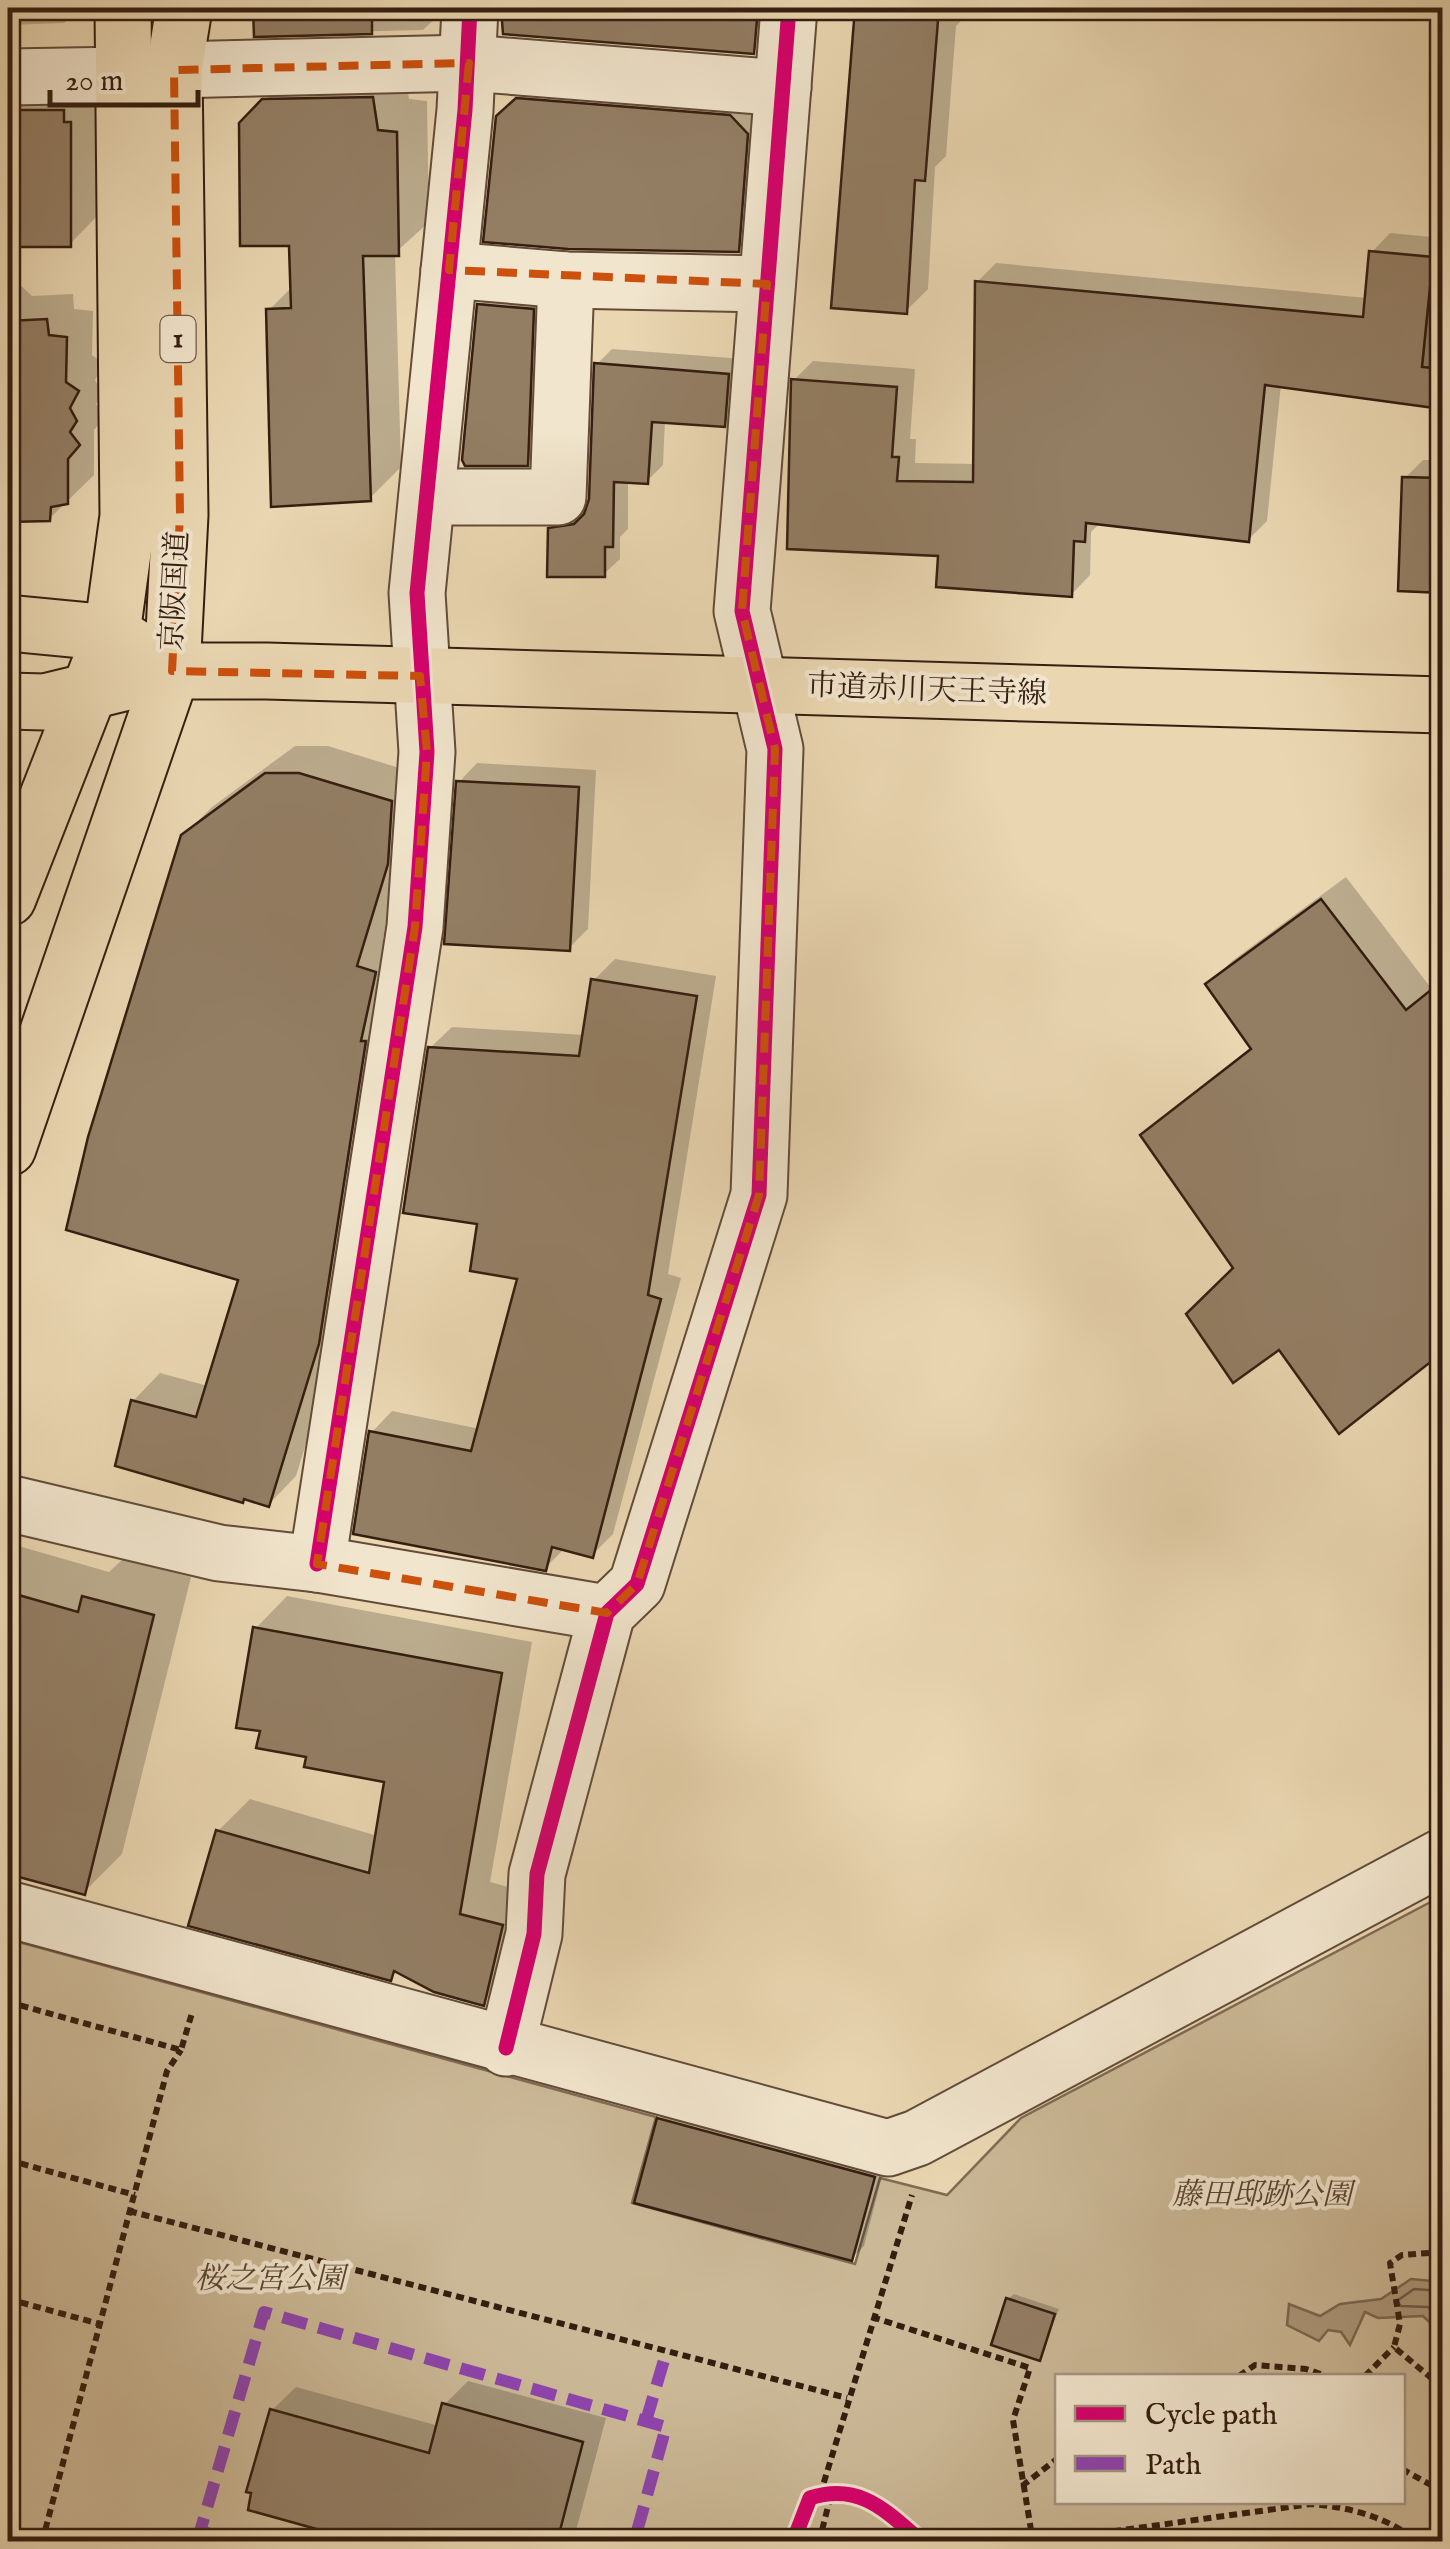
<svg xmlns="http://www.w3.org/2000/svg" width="1450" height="2549" font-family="'IM FELL English','Noto Serif JP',serif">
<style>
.green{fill:#cbb896;stroke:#806b53;stroke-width:2.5;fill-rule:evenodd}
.water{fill:#ac987b;stroke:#7c6750;stroke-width:2.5}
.shadow{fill:#0003}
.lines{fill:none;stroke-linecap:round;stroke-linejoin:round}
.shore{stroke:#705b46;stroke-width:2.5}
.building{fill:#937e64;stroke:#341e10;stroke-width:2.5}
.minor-casing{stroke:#624c38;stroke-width:59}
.major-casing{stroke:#341e10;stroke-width:59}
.highway-casing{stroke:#341e10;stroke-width:59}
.path{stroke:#341e10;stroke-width:6;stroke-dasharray:8 5;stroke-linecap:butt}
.minor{stroke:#f1e5cd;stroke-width:55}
.major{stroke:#ead7b2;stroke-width:55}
.highway{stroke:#ead7b2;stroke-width:55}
.quiet{stroke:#8e44ad;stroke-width:12;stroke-dasharray:25 12;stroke-linecap:butt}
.cycleway-casing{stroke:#f1e5cd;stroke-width:21}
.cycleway{stroke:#d6006c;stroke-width:15}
.marked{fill:none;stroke:#cd500d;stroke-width:8;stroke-dasharray:20 12;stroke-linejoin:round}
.labels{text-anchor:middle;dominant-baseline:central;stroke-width:8;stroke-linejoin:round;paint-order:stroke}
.shield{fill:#f1e5cd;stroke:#6d5a49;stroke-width:2.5}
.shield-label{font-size:28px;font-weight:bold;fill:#341e10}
.street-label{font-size:30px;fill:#341e10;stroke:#f1e5cd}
.park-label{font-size:30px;font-style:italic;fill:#5a4432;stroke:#f1e5cd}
</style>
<rect width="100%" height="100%" fill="#ead7b2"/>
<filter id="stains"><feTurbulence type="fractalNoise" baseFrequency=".002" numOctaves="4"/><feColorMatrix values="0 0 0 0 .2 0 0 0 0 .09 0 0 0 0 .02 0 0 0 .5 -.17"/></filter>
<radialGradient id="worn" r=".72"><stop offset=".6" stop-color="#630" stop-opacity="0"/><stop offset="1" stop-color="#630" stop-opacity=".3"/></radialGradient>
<path class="green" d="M1442,1896V2541H8V1939L656,2117L632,2203L855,2264L880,2178L947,2195L1021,2118ZM1058,2376H1402V2502H1058Z"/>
<g class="water">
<polygon points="1430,286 1442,287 1442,369 1422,367"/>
<polygon points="1411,2279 1442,2282 1442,2334 1423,2316 1378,2318 1365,2312 1350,2345 1341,2332 1328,2330 1319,2341 1287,2325 1289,2304 1320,2316 1340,2304 1381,2299"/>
</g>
<g class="shadow">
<polygon points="8,8 80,8 64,23 8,25"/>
<polygon points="256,8 446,8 423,30 256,34"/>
<polygon points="502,8 771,8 769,36 753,52 505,32"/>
<polygon points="857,8 965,8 964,18 956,26 946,156 935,167 928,289 906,311 834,306"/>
<polygon points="404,66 409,99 427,101 429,222 395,253 401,467 370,498 269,310 293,286 292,243 242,124 296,69"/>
<polygon points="8,82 99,94 98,215 70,244 8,244"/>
<polygon points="530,88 742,105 758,122 749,238 738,250 510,105"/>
<polygon points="1390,233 1442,238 1442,406 1281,384 1267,521 1248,540 1101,522 1091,532 1090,575 1072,594 941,554 794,380 813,361 915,369 910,439 916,439 915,463 976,464 977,282 996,263 1367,298 1372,252"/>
<polygon points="17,282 32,296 73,294 74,309 93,311 92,355 104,364 95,380 102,393 96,404 105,417 94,430 94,475 49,519 8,519 8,292"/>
<polygon points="492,292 545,297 539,451 527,463 480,305"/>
<polygon points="612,349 744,359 740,409 724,424 665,420 663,465 647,481 628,480 628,529 620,537 620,559 604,574 550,529 566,513 588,510 597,364"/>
<polygon points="1423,460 1442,460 1442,590 1401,589 1405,478"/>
<polygon points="295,746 328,746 419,774 415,834 383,939 403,944 346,1314 296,1476 269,1504 133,1401 160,1373 208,1386 241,1279 183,836 212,807"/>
<polygon points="477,763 596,770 588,929 569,948 459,782"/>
<polygon points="1346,877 1431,988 1442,979 1442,1350 1339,1430 1143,1135 1252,1046 1208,984 1232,961"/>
<polygon points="615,959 716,976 668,1274 681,1278 613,1534 592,1555 565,1548 545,1568 371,1433 392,1411 480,1429 520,1277 480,1222 430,1048 452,1027 585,1035 594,980"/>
<polygon points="8,1543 109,1572 123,1559 191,1577 122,1854 84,1892 8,1872"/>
<polygon points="287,1596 532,1642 490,1882 534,1894 515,1971 483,2003 398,1970 390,1978 218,1831 250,1799 378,1836 387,1780 309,1755 263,1729 256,1628"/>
<polygon points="672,2107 885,2165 864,2246 852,2258 659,2119"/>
<polygon points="1014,2294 1059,2309 1039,2358 1008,2299"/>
<polygon points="468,2381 606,2418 573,2542 372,2542 272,2410 296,2387 439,2426 444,2405"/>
</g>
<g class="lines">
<polyline class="shore" points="1442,2291 1414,2289 1397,2301 1401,2306 1428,2307 1442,2322"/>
</g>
<g class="building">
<polygon points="253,8 372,8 372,34 254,37"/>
<polygon points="501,8 758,8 754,54 503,34"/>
<polygon points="855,8 939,8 925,181 915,180 907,314 831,308"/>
<polygon points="373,97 378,130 397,132 399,256 363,256 371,501 271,507 266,309 291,308 289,246 240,246 239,123 262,99"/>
<polygon points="516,98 730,115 748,134 739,252 568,249 483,242 496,116"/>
<polygon points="8,110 64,110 64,122 71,122 71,247 8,247"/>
<polygon points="1369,251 1433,257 1422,367 1442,369 1442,409 1265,385 1249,542 1086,523 1085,542 1074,541 1072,597 936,587 938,556 787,549 791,379 897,387 892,457 899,457 897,481 973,482 975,281 1363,317"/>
<polygon points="477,304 534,309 528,466 465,466 462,460"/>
<polygon points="47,319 49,335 67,337 66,382 79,391 70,408 77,421 70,432 80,445 68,459 68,504 51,507 50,521 8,522 8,321"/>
<polygon points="594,363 729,374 725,427 652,422 648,484 614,482 613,547 605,547 605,577 547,577 548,528 574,524 584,514 589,499"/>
<polygon points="1402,477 1442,478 1442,593 1398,591"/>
<polygon points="265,773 299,773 392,801 388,864 357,966 376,972 361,1041 366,1041 319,1344 269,1507 244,1499 243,1503 115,1466 131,1400 196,1417 238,1280 66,1230 88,1137 181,835"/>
<polygon points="456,781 579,787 570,951 444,944"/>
<polygon points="1321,899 1406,1010 1442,981 1442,1353 1339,1434 1279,1350 1233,1383 1186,1314 1233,1268 1140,1135 1251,1049 1205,984"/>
<polygon points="591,979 697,996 648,1295 661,1299 593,1558 552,1547 546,1571 353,1534 369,1431 471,1451 517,1279 470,1271 477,1224 403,1213 428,1047 579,1056"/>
<polygon points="8,1592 78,1612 82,1596 154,1615 85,1895 8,1874"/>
<polygon points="253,1627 502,1673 460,1914 503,1925 484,2006 434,1992 394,1971 391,1981 188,1926 216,1830 369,1873 384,1782 304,1767 306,1757 256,1748 260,1731 236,1728"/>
<polygon points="657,2118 875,2177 852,2261 634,2203"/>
<polygon points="1006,2298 1055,2314 1040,2361 991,2345"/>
<polygon points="442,2403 583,2442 557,2542 363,2542 248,2510 251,2493 246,2492 270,2409 429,2453"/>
</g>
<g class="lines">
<defs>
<g id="minor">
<polyline points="174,70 469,63 783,88"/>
<polyline points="8,77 124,75"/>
<polyline points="449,270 566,280 767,284"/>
<polyline points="427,497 558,497 566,280"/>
<polyline points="8,1503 219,1553 317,1564 607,1613"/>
<polyline points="317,1564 415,927 427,752 417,593 465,110 470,8"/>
<polyline points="8,1909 888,2148 917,2138 1442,1857"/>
<polyline points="506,2048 534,1934 537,1874 607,1613 637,1584 759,1195 775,749 742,611 789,8"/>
</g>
<g id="major">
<polyline points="8,623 112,633 148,656"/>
<polyline points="8,701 45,702 172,671 267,671 1442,705"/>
</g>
<g id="highway">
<polyline points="8,898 112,633 128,516 123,8"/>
<polyline points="8,1148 172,671 180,515 174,70 184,8"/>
</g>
</defs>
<use href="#minor" class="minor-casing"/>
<use href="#major" class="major-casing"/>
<use href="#highway" class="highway-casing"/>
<g class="path">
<polyline points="8,2002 181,2050 192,2013"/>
<polyline points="8,2160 135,2195"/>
<polyline points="129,2211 847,2398"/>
<polyline points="1442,2252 1402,2255 1390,2263 1400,2324 1394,2347 1442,2387"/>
<polyline points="8,2299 100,2324"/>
<polyline points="872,2317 1030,2368 1013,2420 1033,2542"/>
<polyline points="1239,2376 1255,2365 1306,2369 1326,2376"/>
<polyline points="1365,2376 1394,2347"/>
<polyline points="1402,2469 1442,2491"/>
<polyline points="1022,2486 1058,2458"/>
<polyline points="820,2495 912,2195"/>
<polyline points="42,2542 167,2071 181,2050"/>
<polyline points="819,2542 832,2491"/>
<path d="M1036,2542L1311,2504C1349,2507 1388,2517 1418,2542"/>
</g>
<use href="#minor" class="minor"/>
<use href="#major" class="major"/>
<use href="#highway" class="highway"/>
<g class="quiet">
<polyline points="646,2421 667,2350"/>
<polyline points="200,2531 238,2542"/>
<polyline points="197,2542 264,2312 666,2427 634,2542"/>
</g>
<defs>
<g id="cycleway">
<polyline points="317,1564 415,927 427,752 417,593 465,110 470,8"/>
<polyline points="506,2048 534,1934 537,1874 607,1613 637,1584 759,1195 775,749 742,611 789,8"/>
<path d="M793,2542L810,2498C860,2482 886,2511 922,2542"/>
</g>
</defs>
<use href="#cycleway" class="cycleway-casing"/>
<use href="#cycleway" class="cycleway"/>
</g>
<path class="marked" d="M469,63L449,270L767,284L742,611L775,749L759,1195L637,1584L607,1613L317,1564L415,927L427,752L420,676L172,671L180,515L174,70Z"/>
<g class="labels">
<rect class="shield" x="160.5" y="316" width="35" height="46" rx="8"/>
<g class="shield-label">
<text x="178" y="339">1</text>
</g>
<g class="street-label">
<text transform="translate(176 591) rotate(-87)">京阪国道</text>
<text transform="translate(927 691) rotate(2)">市道赤川天王寺線</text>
</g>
<g class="park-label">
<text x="1262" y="2196">藤田邸跡公園</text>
<text x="270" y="2280">桜之宮公園</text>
</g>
</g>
<rect width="1450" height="2549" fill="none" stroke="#ead7b2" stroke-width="40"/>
<rect x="10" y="10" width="1430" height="2529" fill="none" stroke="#341e10" stroke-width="5"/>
<rect x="20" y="20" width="1410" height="2509" fill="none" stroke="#341e10" stroke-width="2.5"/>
<rect x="1055" y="2374" width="350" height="130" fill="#f1e5cd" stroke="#a59581" stroke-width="2.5"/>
<rect x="1075" y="2406" width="50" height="15" fill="#d6006c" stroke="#a59581" stroke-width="2.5"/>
<text x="1145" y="2424" font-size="30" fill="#341e10">Cycle path</text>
<rect x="1075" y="2456" width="50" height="15" fill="#8e44ad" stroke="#a59581" stroke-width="2.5"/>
<text x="1145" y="2474" font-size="30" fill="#341e10">Path</text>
<path d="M50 90v15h148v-15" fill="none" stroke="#341e10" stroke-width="5"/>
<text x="65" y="90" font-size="30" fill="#341e10" stroke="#f1e5cd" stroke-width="8" paint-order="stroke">20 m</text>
<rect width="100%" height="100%" filter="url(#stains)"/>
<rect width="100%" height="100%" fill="url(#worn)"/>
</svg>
